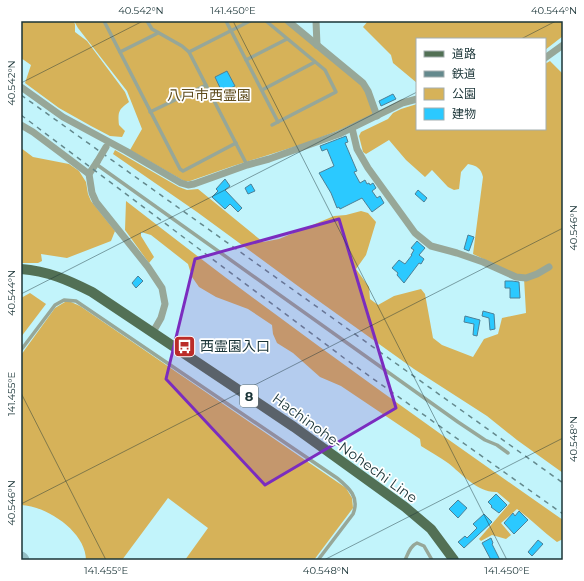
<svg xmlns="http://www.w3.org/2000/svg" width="584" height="581" font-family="Montserrat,'Noto Sans JP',sans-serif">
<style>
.green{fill:#d6b259}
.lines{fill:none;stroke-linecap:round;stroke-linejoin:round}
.taxiway{stroke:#93bec4;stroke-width:15}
.building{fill:#2bc9ff;stroke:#4d8096}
.lane{stroke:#97a798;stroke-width:3.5}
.street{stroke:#97a798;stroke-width:7}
.primary{stroke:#527055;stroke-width:10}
.rail{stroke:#64898d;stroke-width:1.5;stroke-dasharray:5 5;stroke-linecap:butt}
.street-bridge{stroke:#97a798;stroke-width:7}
.marked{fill:#7b2cbf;fill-opacity:0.2;stroke:#7b2cbf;stroke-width:3;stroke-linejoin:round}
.ticks{fill:none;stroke:#1a3437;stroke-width:1;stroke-opacity:0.45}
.labels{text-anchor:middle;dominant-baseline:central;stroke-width:3.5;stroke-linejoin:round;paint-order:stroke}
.shield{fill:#fff;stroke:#5f7173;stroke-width:1}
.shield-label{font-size:13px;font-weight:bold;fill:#1a3437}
.park-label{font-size:14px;fill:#5f4c1d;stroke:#fff}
.poi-label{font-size:14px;fill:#1a3437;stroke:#fff;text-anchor:start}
.street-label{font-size:14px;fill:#1a3437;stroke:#fff}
.neatline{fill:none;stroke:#1a3437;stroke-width:1.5}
.ticks-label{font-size:10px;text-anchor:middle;fill:#1a3437}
</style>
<rect width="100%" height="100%" fill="#c2f4fb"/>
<g class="green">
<path d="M21,21H73L75,24V32L87,41L125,92L129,102C118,110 118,112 119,125L125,131L122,137L110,136L91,126L59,108L25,83L31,65L21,58Z"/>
<polygon points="74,21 285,21 363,85 374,114 337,131 306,143 233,166 190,181 184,181 130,150 142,129 127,91 78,28"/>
<polygon points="368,21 563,21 563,36 545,50 545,39 417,39 417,83 393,63 391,55 363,27"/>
<path d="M550,61L563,74V473L517,440L487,416L414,369L302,289L197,212L113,154L115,150L179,187L187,190L198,189L263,242L279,239L334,216L346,215L361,211L368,213L376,222L366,255L356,269L369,287L370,299L378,305L394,296L421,289L425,294L433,338L442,345L473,357L484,339L498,334L502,318L526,313L524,278L473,254L483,177C481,168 477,166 468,164L461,172L459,189L454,190L448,187L432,170L425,177L406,160L389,140L366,154L363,152L359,136L361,132L388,119L393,113L401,109L417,104V129H545V64Z"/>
<polygon points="21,148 33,157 69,164 79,171 86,182 88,194 91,201 115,231 111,241 67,258 41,254 42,261 38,263 21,263"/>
<path d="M126,201C268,312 415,417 563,520V539L557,542C543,532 531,519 517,509L501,523L511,535L506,539L492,535L481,541L479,539L510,503L497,492C478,493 462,474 448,463C440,457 430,452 421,446L420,439L341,386L320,377L293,353L277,343L273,334L272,325L248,309L216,297L199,287L192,277L188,264L151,235L141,232V236L154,257L149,263L125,230Z"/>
<polygon points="30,293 46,304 21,337 21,298"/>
<path d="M65,302H71L80,306L346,488L352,498L353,508L314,560H185L208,528L168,498L122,560H86C86,532 47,506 21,505V355L55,308Z"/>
</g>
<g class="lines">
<polyline class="taxiway" points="21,559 22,560"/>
</g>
<g class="building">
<polygon points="227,71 235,86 222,92 215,77"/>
<polygon points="393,94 396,99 381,106 379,101"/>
<polygon points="346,136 348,142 345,143 357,171 354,172 360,183 365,180 367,184 369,183 370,185 373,183 376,188 372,191 377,198 380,196 384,203 372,212 362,198 340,209 339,207 337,208 331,193 319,173 334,166 327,149 322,151 320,146"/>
<polygon points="225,179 230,186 225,190 242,208 238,212 230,204 225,209 212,197 218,191 216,189"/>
<polygon points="251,184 255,191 248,194 245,188"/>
<polygon points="418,190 427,198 424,202 415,194"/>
<polygon points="468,235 474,237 469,251 464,249"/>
<polygon points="417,241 425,248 419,255 424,259 421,264 419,263 404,283 397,275 398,273 392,268 399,260 405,264 412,255 411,255 414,250 411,248"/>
<polygon points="138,276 143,281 136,288 132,283"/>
<polygon points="505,281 512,281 519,282 520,298 510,298 510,288 505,288"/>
<polygon points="483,311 494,314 495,329 490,330 489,318 482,316"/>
<polygon points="465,316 480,320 477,336 473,335 474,324 464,322"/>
<polygon points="496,494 507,505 499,513 491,507 492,506 488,502"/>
<polygon points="458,500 467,508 458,518 449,509"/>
<polygon points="519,511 528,520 514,534 504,523 513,513 515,516"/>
<polygon points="484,514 492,522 464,548 458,542 465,536 467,538 477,528 473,524"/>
<polygon points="491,538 493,543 492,544 500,560 491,560 482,543"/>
<polygon points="538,540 543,544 532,556 528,552"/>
</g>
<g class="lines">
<g class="lane">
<polyline points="104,21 180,169 183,171 236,143"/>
<polyline points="147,21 152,29 182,46 189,52 247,165"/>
<polyline points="226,21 278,122"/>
<polyline points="266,21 325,70 336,92 272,125"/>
<polyline points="120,52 158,33"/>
<polyline points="189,52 250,21"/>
<polyline points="246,60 287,39"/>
<polyline points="262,90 315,62"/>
<polyline points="150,112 206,85"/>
<polyline points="96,164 458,422 485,440 497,445 508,453"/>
<path d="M21,350L55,305L64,300L76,301L337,478C349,488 360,497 353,514L318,560"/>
<path d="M405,560C408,554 410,546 417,543L424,546L432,560"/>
</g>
<g class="street">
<polyline points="288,21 363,83 368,91 377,116"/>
<polyline points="316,21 317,45"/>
<polyline points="545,58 563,45"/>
<polyline points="21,87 63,117 126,151 181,183 188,185 194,184 247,165 269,159 339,134 390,109 402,103 417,99"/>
<polyline points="21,125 33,132 89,174 92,193 96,202 148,267 162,288 165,304 161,318 153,332"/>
<polyline points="352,128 357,149 368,168 415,233 431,246 457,253 483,262 516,277 526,278 537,274 549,267"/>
<polyline points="89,174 97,162"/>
</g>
<path class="primary" d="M21,269C48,271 68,280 92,292L294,427L405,507L431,529L454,560"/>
<g class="rail">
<polyline points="21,95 563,483"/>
<polyline points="21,115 344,358 563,514"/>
</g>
<polyline class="street-bridge" points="97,162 106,147"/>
</g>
<path class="marked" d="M339,219L396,408L265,485L166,379L195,259Z"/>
<path class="ticks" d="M233,21L507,560M521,39L556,21M21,83L143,21M21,294L417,92M21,393L106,560M21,504L563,228M324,560L563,438"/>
<defs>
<symbol id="bus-square" viewBox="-11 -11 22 22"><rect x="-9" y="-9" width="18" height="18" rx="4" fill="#bb2c29" stroke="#fff"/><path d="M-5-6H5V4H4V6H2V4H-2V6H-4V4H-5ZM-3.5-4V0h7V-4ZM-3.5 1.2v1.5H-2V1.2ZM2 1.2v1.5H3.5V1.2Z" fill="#fff"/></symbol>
</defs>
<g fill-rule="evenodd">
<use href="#bus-square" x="172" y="334" width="25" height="25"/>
</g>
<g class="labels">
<rect class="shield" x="240" y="385" width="18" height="22" rx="3"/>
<g class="shield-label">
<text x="249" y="396">8</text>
</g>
<g class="park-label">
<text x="209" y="95">八戸市西霊園</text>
</g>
<g class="poi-label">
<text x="200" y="346">西霊園入口</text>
</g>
<g class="street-label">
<text transform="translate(345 448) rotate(36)">Hachinohe-Nohechi Line</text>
</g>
</g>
<rect width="584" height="581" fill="none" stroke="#ffffff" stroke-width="44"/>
<rect x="416" y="38" width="130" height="92" fill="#ffffff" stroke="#a3aeaf"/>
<rect x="424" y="51" width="20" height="6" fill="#527055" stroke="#a3aeaf"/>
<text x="452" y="58" font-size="12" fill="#1a3437">道路</text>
<rect x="424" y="71" width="20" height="6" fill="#64898d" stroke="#a3aeaf"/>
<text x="452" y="78" font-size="12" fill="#1a3437">鉄道</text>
<rect x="424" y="88" width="20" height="12" fill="#d6b259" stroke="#a3aeaf"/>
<text x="452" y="98" font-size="12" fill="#1a3437">公園</text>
<rect x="424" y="108" width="20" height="12" fill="#2bc9ff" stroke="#a3aeaf"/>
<text x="452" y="118" font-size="12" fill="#1a3437">建物</text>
<rect x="22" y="22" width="540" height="537" class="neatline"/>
<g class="ticks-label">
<text x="141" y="14">40.542°N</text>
<text x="233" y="14">141.450°E</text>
<text x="554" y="14">40.544°N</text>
<text transform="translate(11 83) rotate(-90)" y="4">40.542°N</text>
<text transform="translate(573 228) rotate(-90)" y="4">40.546°N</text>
<text transform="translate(11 293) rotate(-90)" y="4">40.544°N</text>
<text transform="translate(11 394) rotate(-90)" y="4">141.455°E</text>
<text transform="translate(573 439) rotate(-90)" y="4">40.548°N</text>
<text transform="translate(11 503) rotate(-90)" y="4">40.546°N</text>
<text x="106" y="574">141.455°E</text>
<text x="326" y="574">40.548°N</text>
<text x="507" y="574">141.450°E</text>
</g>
</svg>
